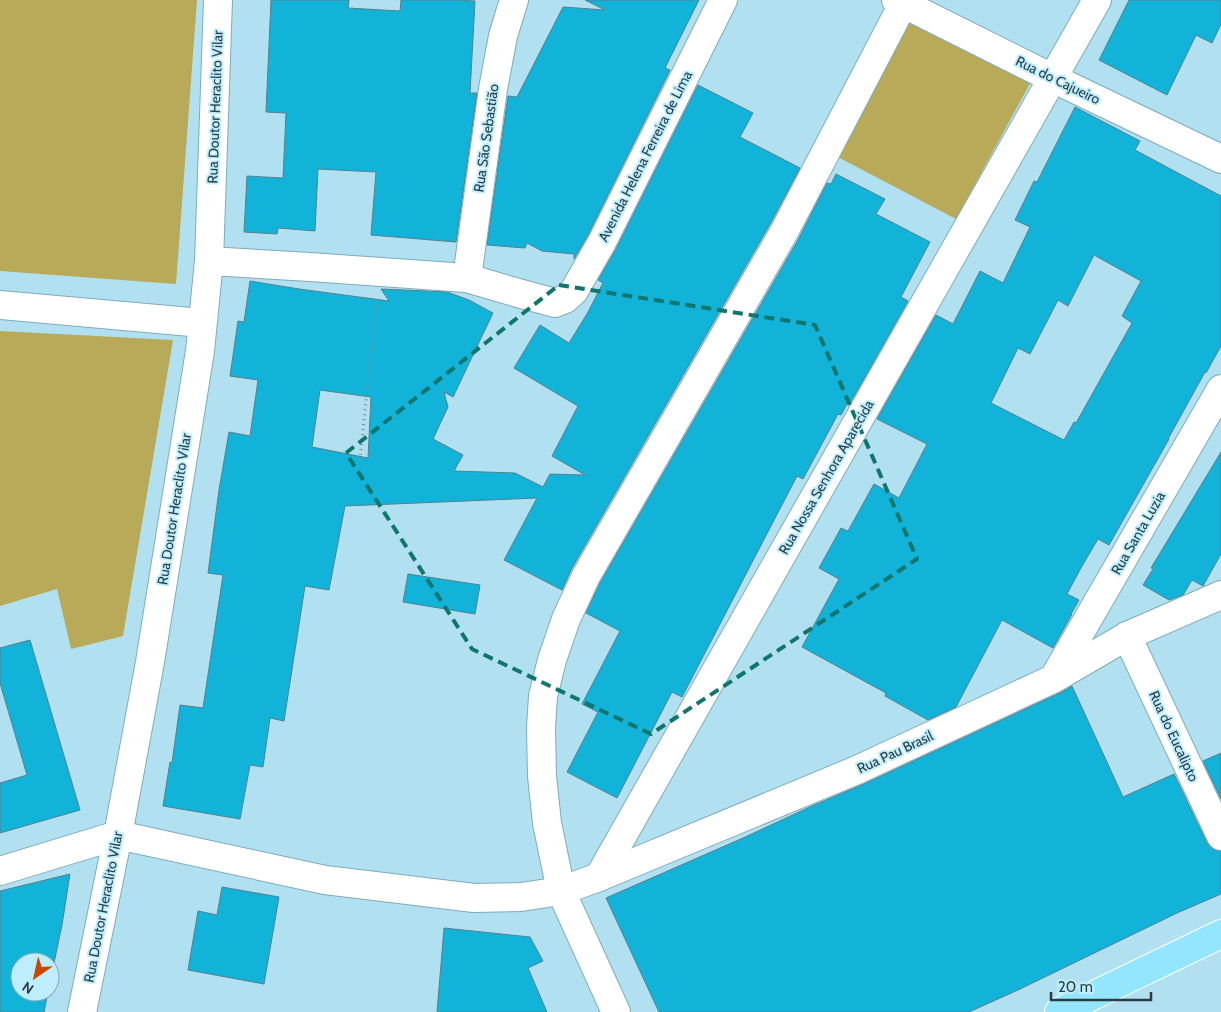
<svg xmlns="http://www.w3.org/2000/svg" width="1221" height="1012" font-family="Cabin,sans-serif">
<style>
.green{fill:#b8aa59}
.building{fill:#11b3d8;stroke:#53808f;fill-rule:evenodd}
.lines{fill:none;stroke-linecap:round;stroke-linejoin:round}
.street-casing{stroke:#7eacbb;stroke-width:30}
.secondary-casing{stroke:#7eacbb;stroke-width:30}
.primary-casing{stroke:#fff;stroke-width:30}
.path{stroke:#6e8f9a;stroke-width:3;stroke-dasharray:1 4;stroke-linecap:butt}
.street{stroke:#fff;stroke-width:28}
.secondary{stroke:#fff;stroke-width:28}
.primary{stroke:#93e6fd;stroke-width:28}
.marked{fill:none;stroke:#0f766e;stroke-width:4;stroke-dasharray:10 6;stroke-linejoin:round}
.labels{text-anchor:middle;dominant-baseline:central;stroke-width:4;stroke-linejoin:round;paint-order:stroke}
.street-label{font-size:14px;fill:#2a3d43;stroke:#beeefe}
</style>
<rect width="100%" height="100%" fill="#b1e1f1"/>
<g class="green">
<polygon points="0,0 197,0 176,284 0,271"/>
<polygon points="907,19 1032,80 956,219 834,155"/>
<polygon points="0,331 173,340 123,636 71,649 57,589 0,606"/>
</g>
<g class="building">
<polygon points="271,0 349,0 348,8 400,11 401,0 457,0 475,1 470,93 477,93 456,242 371,235 376,172 318,169 315,231 278,228 277,234 244,232 247,176 283,178 286,113 266,112"/>
<polygon points="585,0 699,0 665,68 670,70 588,235 574,259 574,254 542,251 527,243 525,248 487,245 508,96 517,97 563,7 605,10"/>
<polygon points="1129,0 1221,0 1221,24 1212,43 1196,35 1167,95 1099,60"/>
<path d="M698,85L753,113L740,137L800,168L770,224L572,568L562,590L504,560L537,498L345,506L329,590L305,586L284,721L270,718L263,767L250,765L240,819L163,806L170,762L172,763L180,705L203,708L223,575L208,573L219,490L229,432L250,436L258,380L230,376L238,321L244,322L250,281L299,289L389,301L381,289L447,292L469,300L493,313L453,397L444,392L448,407L433,439L463,455L454,471L515,473L543,487L550,474L585,475L552,456L578,406L514,368L540,325L569,343L587,314L603,283L598,280L616,249ZM320,390L371,397L368,458L312,447Z"/>
<path d="M1075,107L1140,141L1135,150L1221,196V346L1206,373L1205,372L1168,439H1169L1109,545L1098,539L1082,566L1067,594L1079,600L1071,614H1072L1053,648L1002,620L956,707L928,720L885,696L886,693L802,647L839,579L819,568L841,528L848,531L874,484L899,498L927,444L877,419L936,315L953,324L980,271L1003,283L1030,227L1015,220L1034,181L1037,182ZM1094,255L1141,281L1122,316L1132,323L1076,423L1074,422L1064,440L991,403L1018,348L1030,354L1058,300L1068,306Z"/>
<polygon points="836,174 885,199 876,214 930,242 901,297 908,301 849,405 847,404 841,415 838,414 803,479 797,476 682,697 672,692 617,798 567,772 598,712 582,704 620,631 586,613 600,583 798,240 827,183 831,184"/>
<polygon points="1221,452 1221,554 1203,586 1192,580 1183,595 1169,600 1143,585 1153,569 1151,568"/>
<polygon points="408,574 480,585 475,614 403,602"/>
<polygon points="30,640 80,810 0,833 0,783 27,775 0,683 0,648"/>
<polygon points="1072,686 1123,797 1174,774 1207,843 1213,849 1221,851 1221,894 1177,913 1018,990 969,1012 659,1012 606,898 743,838 812,806 864,784 1062,692"/>
<polygon points="1221,753 1221,799 1203,761"/>
<polygon points="70,874 62,925 50,982 50,962 20,962 20,992 48,992 44,1012 0,1012 0,891"/>
<polygon points="222,887 279,897 264,984 188,970 198,911 217,915"/>
<polygon points="444,928 530,937 543,961 528,968 547,1012 437,1012"/>
</g>
<g class="lines">
<defs>
<g id="street">
<polyline points="896,0 1052,78 1221,159"/>
<polyline points="209,261 310,267 467,278 518,293 555,303 565,299 574,291 602,242 723,0"/>
<polyline points="467,278 493,89 503,36 514,0"/>
<polyline points="0,305 202,323"/>
<polyline points="1127,636 1221,836"/>
<polyline points="1055,676 1221,389"/>
<polyline points="0,871 118,835 325,880 474,898 521,897 561,891 599,877 857,770 1055,678 1127,636 1221,595"/>
<polyline points="599,877 1097,0"/>
<polyline points="616,1012 561,891 547,823 542,776 541,728 543,696 552,660 566,619 586,576 784,232 903,4"/>
</g>
<polyline id="secondary" points="82,1012 118,835 150,662 200,351 209,261 218,0"/>
<polyline id="primary" points="1059,1012 1221,934"/>
</defs>
<use href="#street" class="street-casing"/>
<use href="#secondary" class="secondary-casing"/>
<use href="#primary" class="primary-casing"/>
<polyline class="path" points="360,460 376,302"/>
<use href="#street" class="street"/>
<use href="#secondary" class="secondary"/>
<use href="#primary" class="primary"/>
</g>
<path class="marked" d="M559,285L815,325L917,559L651,734L472,649L346,453Z"/>
<g class="labels">
<g class="street-label">
<text transform="translate(1058 80) rotate(26)">Rua do Cajueiro</text>
<text transform="translate(215 107) rotate(-88)">Rua Doutor Heraclito Vilar</text>
<text transform="translate(486 138) rotate(-82)">Rua São Sebastião</text>
<text transform="translate(645 156) rotate(-63)">Avenida Helena Ferreira de Lima</text>
<text transform="translate(826 477) rotate(-60)">Rua Nossa Senhora Aparecida</text>
<text transform="translate(174 509) rotate(-81)">Rua Doutor Heraclito Vilar</text>
<text transform="translate(1138 533) rotate(-60)">Rua Santa Luzia</text>
<text transform="translate(1174 736) rotate(65)">Rua do Eucalipto</text>
<text transform="translate(895 752) rotate(-25)">Rua Pau Brasil</text>
<text transform="translate(103 907) rotate(-79)">Rua Doutor Heraclito Vilar</text>
</g>
</g>
<g transform="translate(35 977) rotate(214)"><circle r="24" fill="#beeefe" stroke="#83a7b3"/>
<path d="M0-4L9 19L0 12L-9 19Z" fill="#ca4500"/>
<text y="-8" font-size="14" font-weight="bold" text-anchor="middle" fill="#2a3d43">N</text>
</g>
<path d="M1051 992v8h100v-8" fill="none" stroke="#2a3d43" stroke-width="2.5"/>
<text x="1058" y="992" font-size="15" fill="#2a3d43" stroke="#beeefe" stroke-width="4" paint-order="stroke">20 m</text>
</svg>
